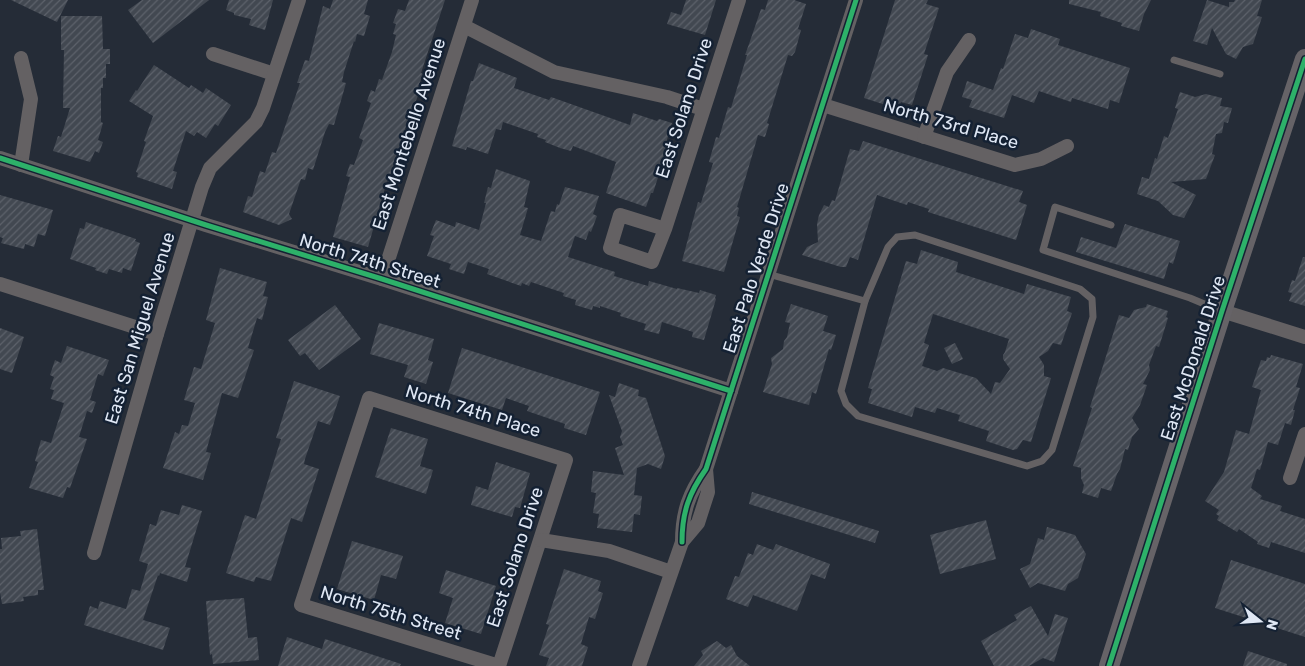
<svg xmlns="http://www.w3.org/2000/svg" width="1305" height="666" font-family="Rubik,sans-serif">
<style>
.building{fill:url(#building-hatch);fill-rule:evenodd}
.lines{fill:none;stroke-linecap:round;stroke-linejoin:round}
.service{stroke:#646163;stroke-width:7}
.minor{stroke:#646163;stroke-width:14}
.secondary{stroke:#666367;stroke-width:20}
.cycleway-casing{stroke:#142133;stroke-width:8}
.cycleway{stroke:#2db169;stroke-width:5}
.labels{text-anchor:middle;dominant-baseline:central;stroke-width:5;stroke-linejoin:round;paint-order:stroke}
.street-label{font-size:18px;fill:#dfe7f4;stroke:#142133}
</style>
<defs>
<pattern id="building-hatch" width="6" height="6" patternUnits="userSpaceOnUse" patternTransform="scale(1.25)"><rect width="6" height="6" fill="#424851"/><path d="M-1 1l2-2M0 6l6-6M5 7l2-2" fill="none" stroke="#5d626b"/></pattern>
</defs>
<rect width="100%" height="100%" fill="#252c37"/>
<g class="building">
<polygon points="11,0 68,0 57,22"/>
<polygon points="142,0 209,0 153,43 128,10"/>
<polygon points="229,0 273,0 265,30 249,25 251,19 234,15 234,13 226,10"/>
<polygon points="333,0 368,0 364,14 370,16 364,36 357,34 355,42 354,41 344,72 342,82 346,83 334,125 329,124 325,132 313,170 308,168 305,180 301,179 289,214 292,219 279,225 243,212 248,196 252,197 260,171 265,173 272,152 276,153 300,83 297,83 305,60 309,61 323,6 330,9"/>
<polygon points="409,0 445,0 421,73 423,74 416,93 419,93 405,129 408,130 389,182 387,181 368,247 333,237 350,177 346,176 350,164 354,165 363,140 359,138 371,103 367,101 371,90 375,92 379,79 382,80 392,52 396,35 393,34 396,24 393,23 398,9 405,11"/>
<polygon points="686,0 716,0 705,35 667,24 671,12 681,15"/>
<polygon points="768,0 794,0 806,4 798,29 801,30 795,52 792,56 788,55 767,123 769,124 765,137 758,135 754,149 737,207 739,208 737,216 740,217 724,272 682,261 698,202 701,203 713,163 709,162 716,137 719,138 728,107 731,108 747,55 745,55 749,44 761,9 765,10"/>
<polygon points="895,0 928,0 926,4 939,8 924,54 928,55 912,105 901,102 898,109 864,98"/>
<polygon points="1069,0 1151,0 1144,14 1139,31 1121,26 1122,23 1100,16 1101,12 1069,4"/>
<polygon points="1207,0 1229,7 1229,2 1234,2 1235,0 1262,0 1257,16 1262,17 1253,44 1243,47 1236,59 1226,54 1212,28 1207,45 1193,41"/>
<polygon points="61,16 102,16 103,49 110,49 110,64 106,64 106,78 103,78 103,88 101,88 101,122 103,123 98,140 103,142 99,153 95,151 90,162 53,151 58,136 61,137 70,108 63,108 64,50 61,50"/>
<polygon points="1031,29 1060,39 1058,45 1130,68 1119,103 1110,100 1108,109 1072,98 1071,102 1039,91 1034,103 1012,95 1004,118 969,107 972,100 962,97 967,81 993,90 1001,68 1003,69 1015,34 1028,38"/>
<polygon points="479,63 517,78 514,88 549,100 551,97 630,125 633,113 657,121 659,119 672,123 666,143 669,143 653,193 651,193 646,207 606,193 616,162 573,146 571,151 560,148 545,142 546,140 537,137 538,134 503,122 501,130 496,129 488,154 467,147 466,150 452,146 471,81 473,81"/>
<polygon points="154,65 189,88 191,85 203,93 206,88 231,105 218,126 215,124 206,138 197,132 194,136 186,131 173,171 177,172 172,189 137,177 138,173 136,172 146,142 144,141 153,116 129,101 136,90 137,91"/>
<polygon points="1180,92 1195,97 1206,94 1222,98 1220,106 1232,108 1228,123 1224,122 1222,133 1216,134 1212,154 1215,155 1206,179 1171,182 1196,195 1184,218 1173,215 1158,201 1137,194 1142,177 1149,179 1155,158 1157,159 1164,136 1168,138 1178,109 1175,108"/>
<polygon points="863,141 1023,191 1019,202 1027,205 1016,240 928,212 929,209 908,202 907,205 877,195 858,260 850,257 846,267 841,267 802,255 807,247 818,242 817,224 819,215 824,205 829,207 832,200 835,201 850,149 859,151"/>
<polygon points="496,169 530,181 524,207 528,208 520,235 541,241 551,211 555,212 557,204 559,205 565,187 599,196 593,214 597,216 591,232 589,231 586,240 575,236 568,257 615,272 614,276 648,286 649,281 677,289 677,288 699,293 700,290 716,295 715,298 716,299 704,340 692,337 693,332 662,322 659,334 644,330 646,324 620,316 621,313 600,306 600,308 593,306 592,310 575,305 576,300 563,296 564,293 531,282 529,286 522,283 521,286 487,274 489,269 468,262 464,274 449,269 451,264 427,256 434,236 430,235 436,220 455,227 456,222 479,230 486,203 484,203 488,187 491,188"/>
<polygon points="0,195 53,210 45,236 38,234 34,247 25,244 24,249 1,243 3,238 0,237"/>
<polygon points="86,222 136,239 135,241 140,243 131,271 123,268 122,273 109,269 107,274 95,270 96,268 70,259 80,228 84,229"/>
<polygon points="1125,224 1180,241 1173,264 1169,262 1164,279 1076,252 1081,237 1116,248"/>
<path d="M921,250L958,262L956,272L1024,294L1027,284L1071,297L1067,311L1072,313L1061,345L1053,343L1048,351L1039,357L1044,365V376L1051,378L1031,442L1023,440L1017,449L1013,450L986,441L989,431L958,421L960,415L937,408L935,413L915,407L912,417L868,403L872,389L868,388L906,261L917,264ZM933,314L1009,339L1005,352L1003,355V359L1010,369L1000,383L995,382L991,394L976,378L943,368L937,371L922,366L929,345L924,343Z"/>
<polygon points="1303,257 1305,257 1305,306 1289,301 1292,293 1288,292 1292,280 1295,281"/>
<polygon points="220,268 267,282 263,296 268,297 262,320 257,318 248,348 254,350 238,398 222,393 206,452 211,453 203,480 163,468 175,432 179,434 182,425 188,426 195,403 184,400 194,367 201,369 215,323 206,320"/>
<polygon points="791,304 828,316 823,331 836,335 831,350 829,349 816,394 812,392 809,405 763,392 772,364 771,358 783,349 784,341 787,337 790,323 785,322"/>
<polygon points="1147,304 1168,311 1166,317 1168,318 1159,347 1156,346 1149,365 1150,370 1143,384 1147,385 1140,405 1132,418 1139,429 1132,437 1128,450 1125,449 1120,469 1117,474 1111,491 1101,488 1098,498 1082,493 1084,485 1081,478 1081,468 1073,466 1092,408 1090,407 1119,315 1129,318 1134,310 1146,307"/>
<polygon points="335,305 361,339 319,370 305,353 300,356 288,340"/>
<polygon points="379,323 434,339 428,360 433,362 426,384 404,377 408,365 370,354"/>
<polygon points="0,328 24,337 12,373 0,369"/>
<polygon points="955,343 963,359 952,364 944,348"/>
<polygon points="67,346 109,360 103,376 98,374 90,400 96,402 92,413 87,411 79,437 87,439 70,488 67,487 63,498 29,488 38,462 35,461 41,440 51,443 64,403 51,399 54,390 50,389 54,377 50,375 55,360 61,363"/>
<polygon points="462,348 600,392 586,435 564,428 565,424 527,411 529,406 506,398 502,410 448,393"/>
<polygon points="1271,355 1303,364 1296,387 1300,388 1293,410 1295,410 1291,425 1285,423 1278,445 1268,442 1260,470 1257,469 1251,488 1262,496 1260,499 1282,506 1280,511 1305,519 1305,553 1271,542 1269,548 1257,544 1258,542 1239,529 1237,532 1217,520 1219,516 1216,514 1219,510 1205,501 1224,472 1236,430 1249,434 1261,390 1252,387 1261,360 1266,361 1267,357 1270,358"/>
<polygon points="294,381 340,396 330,425 318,421 305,459 304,464 319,469 302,522 291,518 271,581 256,577 254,582 226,573 245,515 256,519 281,439 276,438"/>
<polygon points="619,383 639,390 638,396 646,398 665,456 661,469 648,464 637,468 634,495 642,496 640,515 634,514 632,532 597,528 599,514 593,513 596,493 591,492 593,471 624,475 615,448 623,445 620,437 622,431 609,395 615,397"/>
<polygon points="391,428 428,439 420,466 433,470 426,494 375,477"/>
<polygon points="496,462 530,473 520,508 515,507 512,517 471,505 476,486 488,490"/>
<polygon points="752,492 879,531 875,543 749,504"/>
<polygon points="182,505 202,511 185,567 191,568 187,582 160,573 159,576 158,575 143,620 170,628 163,650 84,625 90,606 98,609 100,601 126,609 132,589 140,591 148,564 139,561 150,524 156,526 161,510 179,515"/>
<polygon points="986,520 996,559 940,574 930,535"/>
<polygon points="1047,527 1075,535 1086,554 1078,578 1068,584 1065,591 1038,583 1030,588 1020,569 1030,564 1038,538 1044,540"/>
<polygon points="37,529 44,590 38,590 38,595 23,597 24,601 2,604 0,592 0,549 2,549 1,538 21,536 20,531"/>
<polygon points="352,541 403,556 396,579 381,575 374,600 337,589"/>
<polygon points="757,544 773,550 776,544 830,564 825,579 811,574 797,611 753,595 748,607 726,599 735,576 739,577 748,553 753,555"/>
<polygon points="1231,560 1305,584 1305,637 1215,608"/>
<polygon points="564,569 601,581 598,591 603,593 595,619 589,617 581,644 588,647 582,666 546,666 549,658 539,655 549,625 546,624"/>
<polygon points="446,570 496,586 481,634 445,623 453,598 439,593"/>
<polygon points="244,598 248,638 257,637 259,660 213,664 212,654 210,655 206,601"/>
<polygon points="1031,606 1048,636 1055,614 1068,618 1054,662 1043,658 1029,666 994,666 981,641 1017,620 1014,615"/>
<polygon points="287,637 322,649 325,639 401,664 400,666 278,666"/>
<polygon points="717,641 726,648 731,645 737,656 750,666 694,666 703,655 701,651"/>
<polygon points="1248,651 1287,664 1287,666 1243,666"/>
</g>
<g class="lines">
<g class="service">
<polyline points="1174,60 1220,74"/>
<polyline points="1111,225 1055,207 1043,250 1190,298 1221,311"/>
<polygon points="915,235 1080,289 1092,299 1093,317 1052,450 1042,461 1027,466 858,416 846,404 841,391 865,301 888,247 897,237"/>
<polyline points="768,274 865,301"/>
</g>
<g class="minor">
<polyline points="464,26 554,72 667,97 703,109"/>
<polyline points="213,54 274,74"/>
<polyline points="21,58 31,99 21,165"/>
<polyline points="823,105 1015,165 1041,159 1067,146"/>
<polyline points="924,137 947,72 969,40"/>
<polyline points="0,158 206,225 382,279 731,391"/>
<polyline points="665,229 620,215 610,248 652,262 665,229 739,0"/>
<polyline points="382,279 472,0"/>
<polyline points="0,284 157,334"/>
<polyline points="1222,311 1305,337"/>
<polygon points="369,398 566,460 499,666 301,605"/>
<polyline points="1290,478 1305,434"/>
<polyline points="541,540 609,551 671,572"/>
<path d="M682,542C682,512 689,493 706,469L856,0"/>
<polyline points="94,553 157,334 202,187 210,168 256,122 263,108 299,0"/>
<polyline points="639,666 682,542 698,523 708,492 706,469"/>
</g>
<polyline class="secondary" points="1109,666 1222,311 1305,59"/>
<defs>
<g id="cycleway">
<polyline points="0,158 206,225 382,279 731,391"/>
<path d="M682,542C682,512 689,493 706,469L856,0"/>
<polyline points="1109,666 1222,311 1305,59"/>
</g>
</defs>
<use href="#cycleway" class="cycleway-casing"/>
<use href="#cycleway" class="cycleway"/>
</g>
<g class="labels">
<g class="street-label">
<text transform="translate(684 108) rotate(-72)">East Solano Drive</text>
<text transform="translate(951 124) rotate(16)">North 73rd Place</text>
<text transform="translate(409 134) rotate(-72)">East Montebello Avenue</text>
<text transform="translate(370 261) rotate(17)">North 74th Street</text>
<text transform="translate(756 268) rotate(-72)">East Palo Verde Drive</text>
<text transform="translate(140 328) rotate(-73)">East San Miguel Avenue</text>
<text transform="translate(1193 358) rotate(-72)">East McDonald Drive</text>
<text transform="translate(473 411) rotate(17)">North 74th Place</text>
<text transform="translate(515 557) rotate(-72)">East Solano Drive</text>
<text transform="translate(391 613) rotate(17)">North 75th Street</text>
</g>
</g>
<g transform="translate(1260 621) rotate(107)" stroke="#142133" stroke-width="4" paint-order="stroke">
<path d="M0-4L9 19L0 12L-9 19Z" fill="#dfe7f4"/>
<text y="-8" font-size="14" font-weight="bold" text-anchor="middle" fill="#dfe7f4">N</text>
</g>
</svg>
